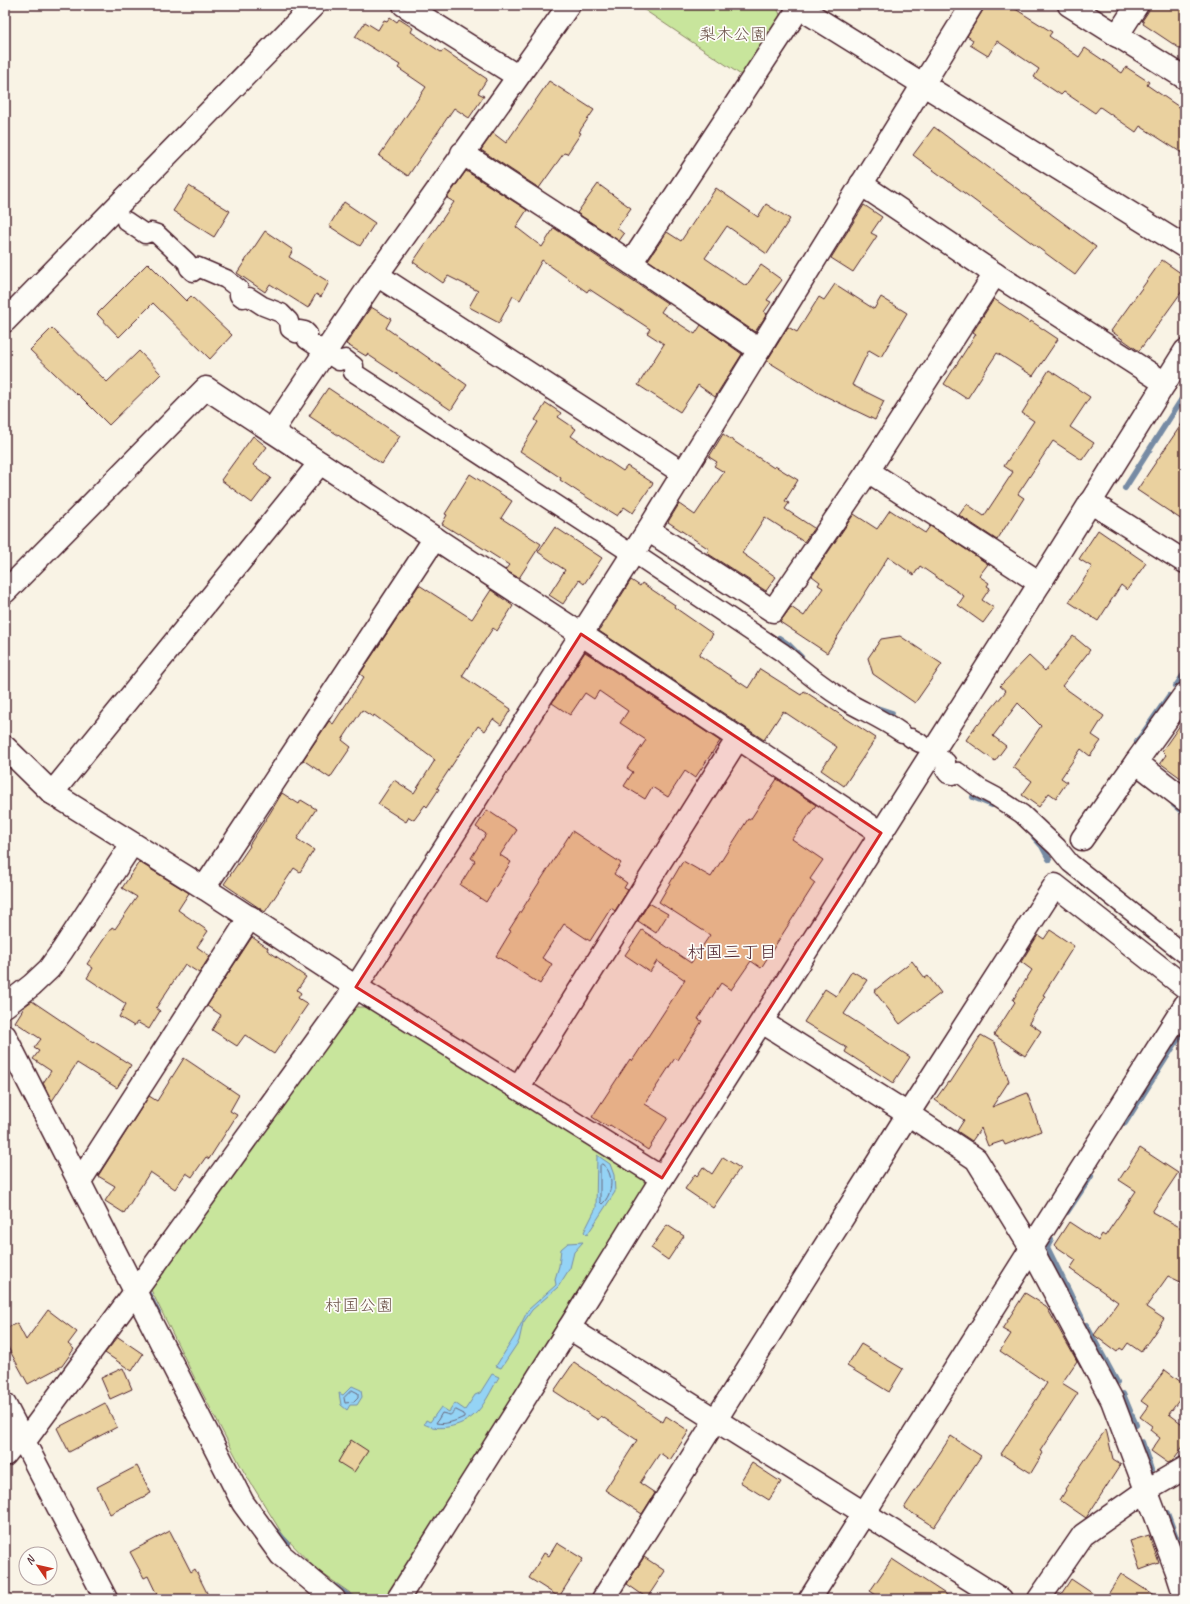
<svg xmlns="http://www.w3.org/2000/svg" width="1190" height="1604" font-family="Caveat,'Klee One',sans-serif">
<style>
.green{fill:#c8e59c;stroke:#898264}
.water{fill:#94d3f5;stroke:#768ba4}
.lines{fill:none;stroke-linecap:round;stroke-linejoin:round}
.shore{stroke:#68677c;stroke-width:1}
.stream{stroke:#768ba4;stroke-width:6}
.building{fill:#ead19f;stroke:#4a1f2b}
.pedestrian-casing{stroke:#4a1f2b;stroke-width:21}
.minor-casing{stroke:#4a1f2b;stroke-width:25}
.tertiary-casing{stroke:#4a1f2b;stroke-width:25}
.pedestrian{stroke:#fdfcf7;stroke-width:18}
.minor{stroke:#fdfcf7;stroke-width:22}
.tertiary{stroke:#fdfcf7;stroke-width:22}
.marked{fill:#d62828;fill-opacity:0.2;stroke:#d62828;stroke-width:3;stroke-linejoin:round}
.labels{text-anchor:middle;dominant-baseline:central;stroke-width:3.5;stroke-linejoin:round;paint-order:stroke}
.park-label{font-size:17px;fill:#6a5047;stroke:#fdfcf7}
.neighbourhood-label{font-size:18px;fill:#4a1f2b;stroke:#fdfcf7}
</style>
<rect width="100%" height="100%" fill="#f9f3e5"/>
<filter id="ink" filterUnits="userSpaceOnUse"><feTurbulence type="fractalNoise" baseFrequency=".025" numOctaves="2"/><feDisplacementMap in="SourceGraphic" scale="8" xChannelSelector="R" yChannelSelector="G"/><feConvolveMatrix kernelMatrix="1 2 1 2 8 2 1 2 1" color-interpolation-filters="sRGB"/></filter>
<g filter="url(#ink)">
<g class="green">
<polygon points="637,5 776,5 781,17 741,75"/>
<polygon points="353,1007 366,1007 469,1070 598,1152 602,1153 641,1177 645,1183 645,1190 385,1599 359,1599 317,1570 283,1535 244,1472 198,1385 151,1290"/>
</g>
<g class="water">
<polygon points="597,1155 610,1164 614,1175 615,1192 587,1235 584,1232 596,1208"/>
<polygon points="583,1242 574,1252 570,1268 558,1287 532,1310 523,1323 519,1341 501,1368 496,1366 515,1336 528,1310 556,1285 555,1279 559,1266 561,1249 568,1243"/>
<path d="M492,1374L499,1377C491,1390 484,1407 473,1416C461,1426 438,1432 424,1424L426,1420L430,1422L441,1407L449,1412L455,1403L465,1410L475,1395L480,1393Z"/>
<polygon points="352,1386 361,1390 362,1397 357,1405 350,1405 347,1410 341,1405 339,1393 343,1395"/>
</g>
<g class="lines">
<g class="shore">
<path d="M602,1164C615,1172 613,1195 602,1204L600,1202V1166Z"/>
<polygon points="352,1390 358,1393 358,1398 354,1402 345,1403 344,1398"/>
<path d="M456,1410L464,1414V1417C456,1421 445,1425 436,1423L442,1413L450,1415Z"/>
</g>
<g class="stream">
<polyline points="1125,488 1185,394"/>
<polyline points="779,638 789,645 801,657"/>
<polyline points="1176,686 1185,673"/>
<polyline points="874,707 892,713"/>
<polyline points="1137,742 1169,696"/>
<polyline points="973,797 992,805"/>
<polyline points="1174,805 1185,814"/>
<polyline points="1034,837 1042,846 1049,859"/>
<polyline points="1125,1123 1185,1028"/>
<polyline points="1067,1212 1091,1176"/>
<polyline points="1051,1240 1047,1247 1082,1318"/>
<polyline points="149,1295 158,1313"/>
<polyline points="1086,1325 1117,1382"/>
<polyline points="1123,1394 1130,1411"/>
<polyline points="1132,1416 1136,1425"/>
<polyline points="1142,1442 1151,1470"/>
<polyline points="1167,1513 1180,1548"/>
<polyline points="276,1531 287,1543"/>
<polyline points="334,1586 353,1599"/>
</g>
</g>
<g class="building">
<polygon points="986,5 1009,5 1052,32 1049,36 1079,57 1085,48 1122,73 1126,67 1149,82 1147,85 1185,111 1185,155 1140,126 1136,132 1100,107 1095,113 1064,92 1061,95 1034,77 1039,69 997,41 988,56 970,45 973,40 967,36"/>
<polygon points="1149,5 1185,5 1185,52 1143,24 1144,22 1142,21 1148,12"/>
<polygon points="390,17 397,22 399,19 413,28 411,32 441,52 444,50 487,79 478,93 484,96 469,118 454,108 408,176 379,156 426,87 398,68 400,65 355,37 365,22 378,30 384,20 387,21"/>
<polygon points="549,81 594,110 579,132 581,133 567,154 564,153 539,188 481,150 493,133 506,143"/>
<polygon points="934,127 1096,247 1075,275 913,155"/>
<polygon points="466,171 527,210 516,227 542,247 554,228 667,303 661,312 695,334 701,325 742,354 715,397 698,385 680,412 638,385 664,344 647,333 650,329 589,289 587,292 542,260 520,300 513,296 499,323 469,307 478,291 448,276 443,283 413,262 454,202 447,198"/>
<polygon points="598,184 631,208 617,228 624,234 619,241 577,213"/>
<polygon points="189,186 230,211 214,237 173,211"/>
<polygon points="716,188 758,217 766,204 790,219 767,254 727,226 705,258 746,286 761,265 782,280 767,300 771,302 764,312 767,314 755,332 648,260 667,232 681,241"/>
<polygon points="344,202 375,223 360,246 329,226"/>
<polygon points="864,205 882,217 871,233 877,236 853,272 831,258"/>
<polygon points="265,231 293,250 289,257 329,282 321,297 316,294 308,308 270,284 265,292 237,273"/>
<polygon points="1162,260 1185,276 1185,287 1139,351 1111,331"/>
<polygon points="148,263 186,301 191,296 232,335 210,359 153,303 119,337 97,314"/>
<polygon points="835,284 874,309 881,297 907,313 881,357 869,350 852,385 884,401 875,420 819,393 767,361 788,327 797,332 819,297 824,300"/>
<polygon points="994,299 1030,323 1031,321 1058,339 1033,376 997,353 967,399 944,384 976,334 973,332"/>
<polygon points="371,307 391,319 386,328 467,385 451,410 367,354 366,356 346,344"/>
<polygon points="52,328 107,382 139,351 161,374 109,425 78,394 77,395 30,350"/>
<polygon points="1049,370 1090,397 1070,427 1094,443 1082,460 1053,441 1018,494 1024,498 997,540 959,515 967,504 984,516 1013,472 1004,466 1034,421 1022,413"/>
<polygon points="328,388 400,436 382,464 309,416"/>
<polygon points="546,403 561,413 558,417 576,429 571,436 623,471 627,466 653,483 633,513 624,507 617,516 583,495 560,480 561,478 520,451 538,422 535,420"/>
<polygon points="1185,419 1185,522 1137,490"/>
<polygon points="723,434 774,468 775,466 798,480 785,501 789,503 785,509 814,528 804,542 765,517 742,553 776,577 766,591 707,553 709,549 668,522 679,504 695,515 724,472 714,466 717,462 709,457"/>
<polygon points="253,436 267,447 253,465 271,478 252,503 221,480"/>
<polygon points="470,474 512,501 501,518 541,544 519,578 505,570 509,565 459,533 458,534 442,524 447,515 445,514"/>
<polygon points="890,510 925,533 930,526 988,564 979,576 989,583 987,586 990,588 982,600 994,608 983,623 958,605 964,596 920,566 914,575 888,557 827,653 780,622 791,607 804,616 823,588 818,585 820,582 812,576 854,514 877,529"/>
<polygon points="555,527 602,558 584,584 579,580 563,604 549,595 565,570 538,552"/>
<polygon points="1098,530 1146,563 1127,590 1121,585 1098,621 1069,602 1092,567 1079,559"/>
<polygon points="631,580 640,586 642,583 675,605 674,607 713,634 699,655 748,688 760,669 801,695 804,691 876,738 844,786 821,770 837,747 783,711 764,740 599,631"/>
<polygon points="419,585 472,619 491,590 513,606 497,631 493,628 462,676 511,709 501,725 493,719 485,731 478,726 437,788 439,789 427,807 425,805 414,820 409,817 406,822 378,804 394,780 414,793 435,760 374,715 373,717 362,710 342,740 351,747 330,778 303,760 329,721 333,724 364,677 360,674"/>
<polygon points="900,636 942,664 915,703 873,674 868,658 881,639"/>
<polygon points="1073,636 1090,650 1062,686 1104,716 1092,735 1101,741 1090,756 1081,749 1061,778 1067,782 1056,798 1049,793 1039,807 1022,795 1032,781 1013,767 1041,726 1018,703 993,736 1006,746 995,761 966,740 977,724 978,725 1006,691 1000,686 1029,656 1045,671"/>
<polygon points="585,652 720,741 695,778 685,771 668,797 652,787 645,799 624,786 633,772 627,768 646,740 620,723 628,711 599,691 594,699 585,693 570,715 552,703"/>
<polygon points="1185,718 1185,781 1160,763 1166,755 1162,751"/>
<polygon points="777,779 816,805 792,839 823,860 810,879 815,883 761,968 751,961 731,990 721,983 698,1019 702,1021 678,1060 675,1058 645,1104 668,1118 648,1150 610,1125 608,1127 592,1117 630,1059 632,1061 685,980 657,961 650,972 625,955 642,930 691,963 710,935 659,902 683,861 711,877 748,819 750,820"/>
<polygon points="282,793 299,804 301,800 316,809 297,839 314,850 300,872 294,868 265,912 224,884 250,846 249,845 270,813"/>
<polygon points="487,810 517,830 500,855 511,862 486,902 460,885 475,861 471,858 486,834 476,827"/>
<polygon points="572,831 621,863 614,874 627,883 624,888 628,890 615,911 611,908 590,941 564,924 542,958 552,964 540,984 496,956 511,931 509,930"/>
<polygon points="139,862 189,893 178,910 208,931 197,947 210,956 199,973 185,964 156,1008 160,1011 149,1029 137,1022 134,1026 119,1017 126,1004 87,978 93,968 87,964 112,927 115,929 137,897 122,888"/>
<polygon points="649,903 668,914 656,933 638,921"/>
<polygon points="1050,930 1074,946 1043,995 1045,996 1029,1023 1041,1031 1025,1056 994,1035 1015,1002 1013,1000 1032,970 1021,962 1038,935 1044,939"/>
<polygon points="252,937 268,948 267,950 306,977 297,990 301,993 298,998 308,1004 274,1054 245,1035 237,1046 212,1030 221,1015 207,1006"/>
<polygon points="912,961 925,978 928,976 941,993 900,1024 874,991"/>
<polygon points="852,971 867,980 844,1014 910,1057 893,1083 845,1052 847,1048 804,1022 825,989 836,996"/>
<polygon points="32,1001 93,1042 93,1041 131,1065 117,1088 77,1063 52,1101 43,1083 51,1071 33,1059 39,1051 34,1048 41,1039 15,1022 25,1006"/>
<polygon points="981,1035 995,1043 1009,1081 992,1107 1027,1093 1041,1131 1005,1145 1003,1141 988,1146 981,1128 972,1141 957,1131 964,1120 935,1100 948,1082 950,1083"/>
<polygon points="184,1058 239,1095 230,1111 237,1115 209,1159 206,1157 192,1177 186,1173 175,1189 150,1172 124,1213 105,1201 115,1186 98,1176 149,1096 157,1101"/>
<polygon points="1140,1148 1178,1173 1152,1212 1185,1230 1185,1284 1168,1276 1146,1307 1164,1319 1141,1352 1128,1343 1123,1350 1120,1348 1117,1352 1094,1335 1118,1302 1070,1269 1076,1260 1054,1245 1069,1222 1098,1241 1102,1234 1105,1236 1136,1191 1119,1180"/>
<polygon points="723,1157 740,1168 713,1208 685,1189 695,1174 697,1176 703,1167 712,1174"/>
<polygon points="667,1225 684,1236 668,1260 651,1248"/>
<polygon points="1025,1293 1046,1306 1077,1361 1062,1383 1078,1393 1040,1451 1043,1453 1031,1473 1001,1454 1047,1383 1000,1351 1011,1334 1002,1329"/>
<polygon points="48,1310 77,1332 68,1344 74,1349 62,1366 28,1384 5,1342 5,1329 17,1323 26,1340"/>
<polygon points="118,1337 143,1354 132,1371 105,1353"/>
<polygon points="861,1344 903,1369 889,1392 847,1366"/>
<polygon points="574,1362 663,1422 666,1416 689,1431 670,1460 660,1453 640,1483 655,1493 642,1514 605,1490 637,1440 601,1416 598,1420 554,1391"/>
<polygon points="123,1368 132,1389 110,1399 101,1378"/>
<polygon points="1165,1370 1185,1385 1185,1392 1169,1414 1185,1426 1185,1444 1172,1461 1168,1463 1151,1451 1160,1438 1150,1430 1152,1426 1140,1417 1148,1406 1141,1401"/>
<polygon points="105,1403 117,1427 69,1452 57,1428"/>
<polygon points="1106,1429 1113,1459 1121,1464 1086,1518 1060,1500 1066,1490 1065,1489"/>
<polygon points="951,1436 981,1456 934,1527 904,1508"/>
<polygon points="351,1440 368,1451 354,1472 338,1462"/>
<polygon points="752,1463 781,1482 769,1500 740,1482"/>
<polygon points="137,1466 151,1493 110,1514 97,1487"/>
<polygon points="170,1531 191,1572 195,1569 210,1599 159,1599 148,1576 144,1578 130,1552"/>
<polygon points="1149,1535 1159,1563 1140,1570 1130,1541"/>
<polygon points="557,1543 583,1559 559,1597 529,1578 544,1553 549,1556"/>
<polygon points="644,1557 665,1571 647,1598 627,1584"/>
<polygon points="892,1559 953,1599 882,1599 870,1591"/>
<polygon points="1121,1574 1160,1599 1105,1599"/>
<polygon points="1071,1579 1101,1599 1058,1599"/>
</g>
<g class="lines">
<defs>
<g id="pedestrian">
<polyline points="126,221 145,234 151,232 157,234 187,262 189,268 193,272 198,267 226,279 239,289 239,295 243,298 249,297 263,306 281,313 289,321 290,329 296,333 300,330 305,331 308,334 307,340 316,346"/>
<polyline points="331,356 339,361 345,359 354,366 353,372 623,548"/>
<path d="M641,558L783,653C804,672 825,688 849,703C867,713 885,721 902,733"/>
<polyline points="911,738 920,743"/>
<polyline points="941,759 946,762 945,770 948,774 953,775 958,772 979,788 996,797 1022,814 1057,847 1070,863 1185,954"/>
</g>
<g id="minor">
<polyline points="404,5 517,76"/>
<polyline points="795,5 1185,247"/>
<polyline points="1117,36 1137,5"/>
<polyline points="462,153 631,263 759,350"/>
<polyline points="861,184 995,274 868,471 1040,583"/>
<polyline points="631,263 799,8"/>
<polyline points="995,274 1165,383"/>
<polyline points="377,275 683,473"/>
<polyline points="272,431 377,275 569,5"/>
<polyline points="1090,502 1185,562"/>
<polyline points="648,530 773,611 868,471"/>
<polyline points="5,592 206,388 581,634 881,833"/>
<polyline points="1185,694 1136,762 1185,800"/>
<polyline points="5,747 52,793 204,888 356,987 662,1178"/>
<polyline points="52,793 320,463"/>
<polyline points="1082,839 1136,762"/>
<polyline points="204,888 435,538"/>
<polyline points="5,1006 32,985 49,969 62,951 132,844"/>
<polyline points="762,1022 908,1114 976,1159 1031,1248 1112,1400 1176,1569 1185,1597"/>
<polyline points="5,1036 243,1503 281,1555 334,1599"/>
<polyline points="518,1088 738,738"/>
<polyline points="80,1181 250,917"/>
<polyline points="569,1328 1001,1599"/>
<polyline points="24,1442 135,1292 356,987 648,530 972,5"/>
<polyline points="5,1455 21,1435"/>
<polyline points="603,1599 908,1114 1055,885 1185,987"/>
<polyline points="810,1599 1185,1005"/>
<polyline points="1039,1599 1083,1535 1147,1490 1185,1468"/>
</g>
<g id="tertiary">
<polyline points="1069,5 1185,78"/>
<polyline points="5,321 314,5"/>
<polyline points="5,1405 106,1599"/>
<polyline points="398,1599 569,1328 662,1178 1040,583 1185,351"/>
</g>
</defs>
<use href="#pedestrian" class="pedestrian-casing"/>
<use href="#minor" class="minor-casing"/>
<use href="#tertiary" class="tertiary-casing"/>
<use href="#pedestrian" class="pedestrian"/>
<use href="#minor" class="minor"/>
<use href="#tertiary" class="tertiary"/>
</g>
</g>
<path class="marked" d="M581,634L881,833L662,1178L356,987Z"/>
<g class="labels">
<g class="park-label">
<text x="733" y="34">梨木公園</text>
<text x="359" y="1305">村国公園</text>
</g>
<g class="neighbourhood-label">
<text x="732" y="952">村国三丁目</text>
</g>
</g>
<rect width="1190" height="1604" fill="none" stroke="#fdfcf7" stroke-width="20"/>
<rect x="10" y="10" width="1170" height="1584" fill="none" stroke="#4a1f2b" stroke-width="1.5" filter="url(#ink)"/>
<g transform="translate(38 1566) rotate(304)"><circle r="19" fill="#fdfcf7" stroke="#b5a4a5"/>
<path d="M0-3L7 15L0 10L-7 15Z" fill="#c8321e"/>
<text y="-6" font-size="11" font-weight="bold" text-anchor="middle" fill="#4a1f2b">N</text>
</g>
</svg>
